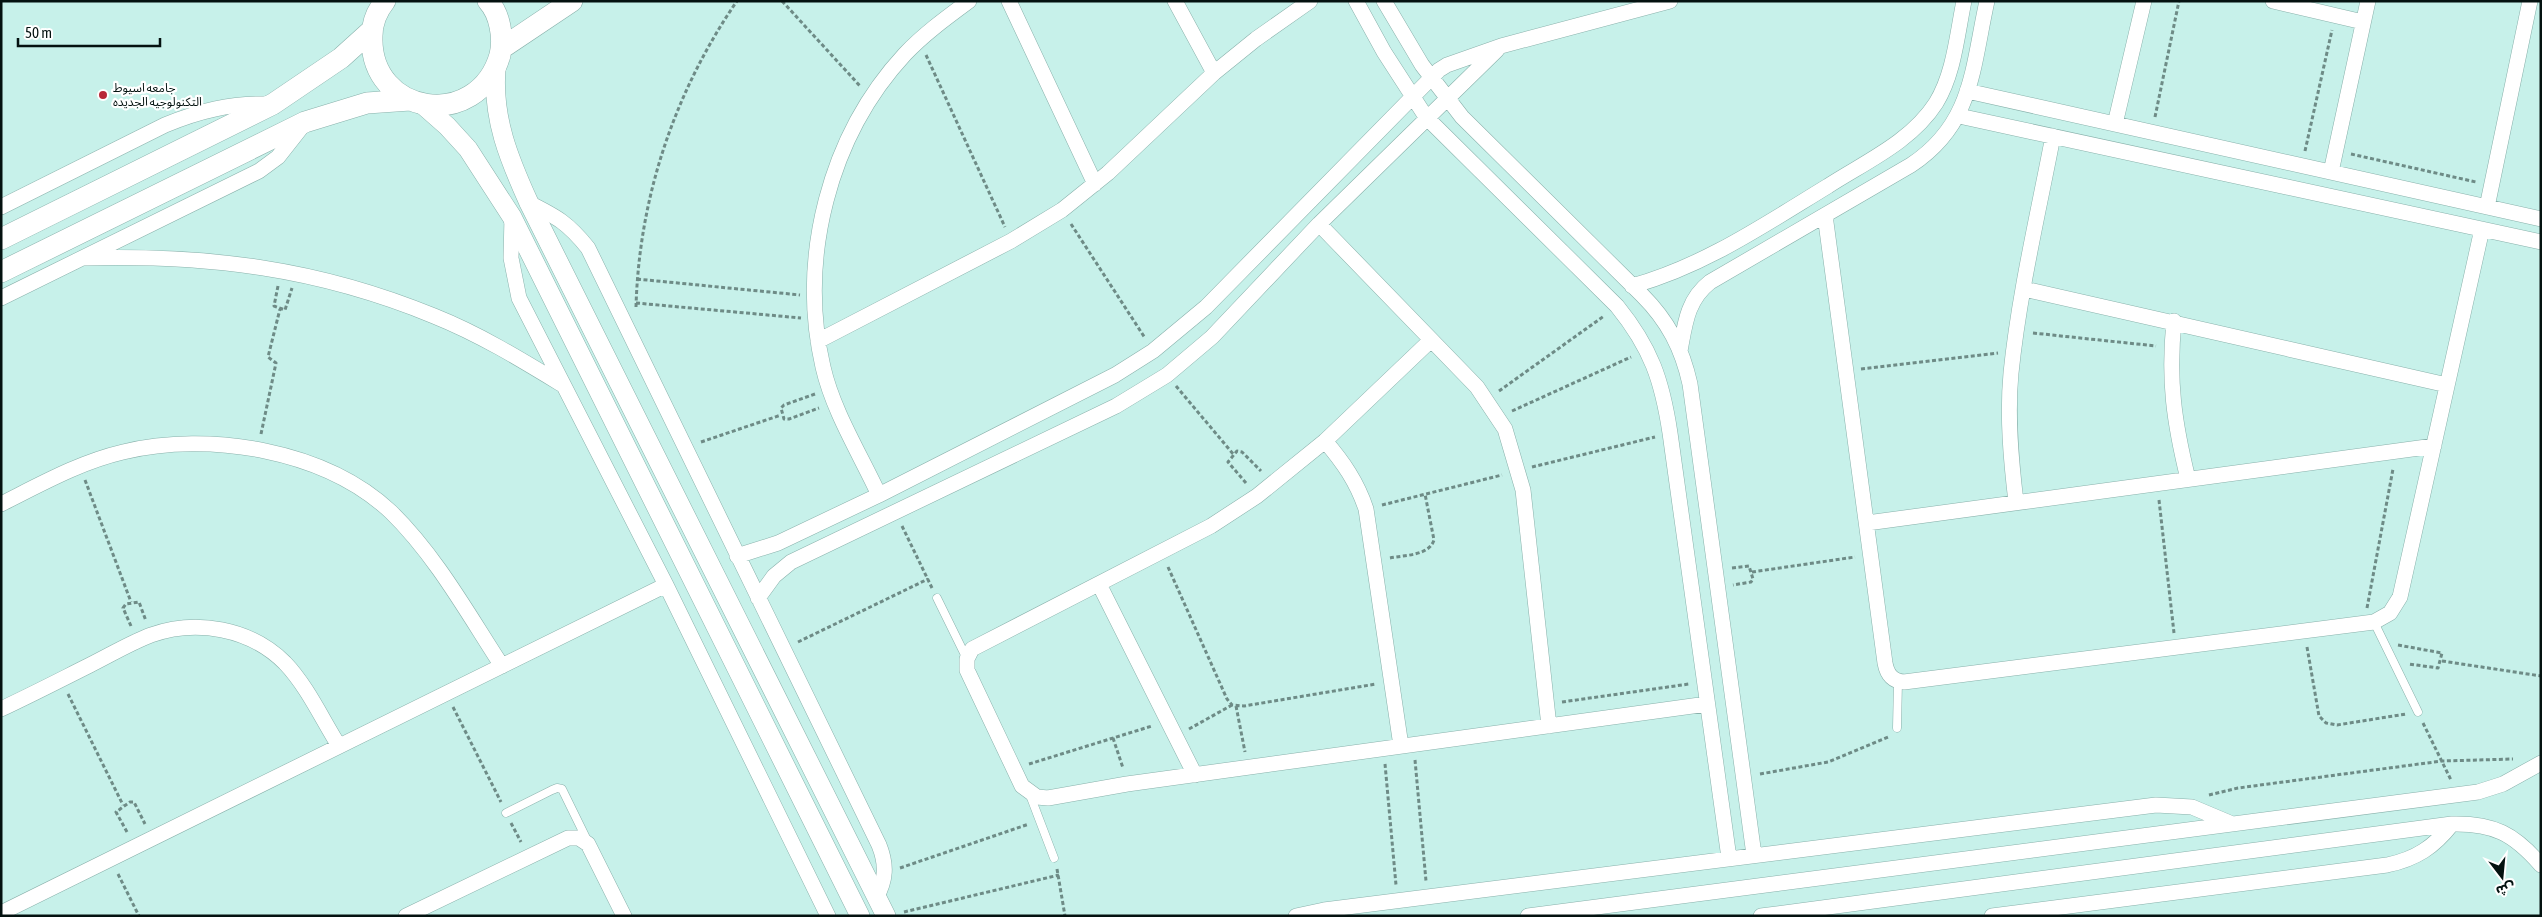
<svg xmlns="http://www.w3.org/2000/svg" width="2542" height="917" viewBox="0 0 2542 917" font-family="'Asap Condensed','Noto Sans Arabic',sans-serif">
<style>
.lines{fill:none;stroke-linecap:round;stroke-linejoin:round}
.service-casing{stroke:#89b1ab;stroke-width:9}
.minor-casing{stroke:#89b1ab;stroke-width:16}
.tertiary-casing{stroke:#89b1ab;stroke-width:20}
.secondary-casing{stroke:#89b1ab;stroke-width:22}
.path{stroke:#6e8b86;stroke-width:3;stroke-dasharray:4 2.5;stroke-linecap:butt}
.service{stroke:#fff;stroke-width:8}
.minor{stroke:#fff;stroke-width:15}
.tertiary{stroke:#fff;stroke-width:19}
.secondary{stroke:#fff;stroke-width:21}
.poi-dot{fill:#b82738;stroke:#fff;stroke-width:2}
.labels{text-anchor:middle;stroke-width:4.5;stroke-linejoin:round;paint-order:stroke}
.poi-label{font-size:12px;fill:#041210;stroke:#fff;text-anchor:start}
</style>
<rect width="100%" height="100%" fill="#c7f1ea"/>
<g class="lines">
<defs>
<path id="service" d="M937,598L967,659
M2374,622L2418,712
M1897,728L1898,681
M1030,795L1054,858
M506,813L552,790L557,788L562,789L587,840"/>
<path id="minor" d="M1009,1L1095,184
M1175,1L1214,73
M1356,1L1384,52L1426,117L1617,306C1651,348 1662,380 1670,433L1729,858
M1384,1L1422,65L1462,117L1642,295C1668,321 1682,348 1690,384L1754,855
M2273,1L2363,22
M1967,91L2541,219
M1959,116L2541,242
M2115,124L2144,1
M2331,172L2368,1
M529,203C557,217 568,223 588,248L879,845C887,865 886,880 876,898
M1,207L165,125C199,111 231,103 269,104
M2487,207L2530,1
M1825,215L1885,663C1887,674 1892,681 1904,682L2374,622L2390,613L2400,597L2482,229
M512,217L511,258L519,298L666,585L828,916
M1319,224L1477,387L1505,429L1523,490L1549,726
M84,258C210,255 317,268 434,316C479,334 520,359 561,384
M1632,286C1704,266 1764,225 1828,186C1865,162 1911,142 1936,103C1954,74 1957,35 1964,1
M2024,289L2447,385
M1,298L259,171L278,157L304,124
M2174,321C2168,380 2174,422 2188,479
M1431,340L1325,441L1257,496L1211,526L972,649L967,659V670L1022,786L1037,797L1048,798L1127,784L1707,704
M818,341L1011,241L1062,210L1108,173L1214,73L1256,39L1310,1
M1680,351C1685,324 1687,300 1710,282L1911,165C1973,124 1972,69 1987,1
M1325,441C1343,462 1357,482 1366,509L1401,746
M879,495C860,454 833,411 823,367C798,258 829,136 905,54C924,34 946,18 969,1
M2016,502C2011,460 2007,416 2011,373C2019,294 2038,214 2053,136
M1,504C41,484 80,462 123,452C209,431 325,450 391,512C436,556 468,614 502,666
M1867,523L2434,446
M737,556L778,543L879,495L1115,375L1153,351L1206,307L1439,70L1447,65L1501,46L1670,1
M1099,584L1195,775
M758,598L774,576L791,562L1116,406L1167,375L1212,337L1319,224L1497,50
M1,709C31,695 60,680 90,665C110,655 130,643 151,635C196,619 250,628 285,663C307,686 322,719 339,746
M1,913L666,585
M406,916L568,838H579L588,844L624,916
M1296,916L1324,910L2156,805L2192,807L2230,823
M1528,916L2478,792L2503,784L2541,763
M1761,916L2452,824C2494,823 2514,834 2541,865
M1992,916L2387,865C2416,859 2434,847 2452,824"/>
<path id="tertiary" d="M496,69C492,118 509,159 529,203L886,916
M422,104L447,126L468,149L512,217L860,916"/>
<path id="secondary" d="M385,1C377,11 372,24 372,36C369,116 478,132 500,55C504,38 500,14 488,1
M502,48L572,1
M1,239L273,104L341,58L372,30
M1,272L305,122L367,103L410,100"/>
</defs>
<use href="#service" class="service-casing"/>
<use href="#minor" class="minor-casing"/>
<use href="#tertiary" class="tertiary-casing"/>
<use href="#secondary" class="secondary-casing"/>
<path class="path" d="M782,1L860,86
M926,55L1005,227
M2155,117L2179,1
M2305,151L2332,30
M2351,154L2476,182
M1071,224L1145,338
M637,279L800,295
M278,286L274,306L285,310L292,288
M636,303L801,318
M636,307C639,197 675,91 737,1
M2033,333L2156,346
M1861,369L1998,353
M1176,386L1234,455
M1499,391L1604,316
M815,394L784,405L781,408L784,419H789L819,408
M1512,411L1631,357
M261,434L276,363L268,357L280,309
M701,442L781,415
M1532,467L1655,437
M85,480L131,602
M1246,483L1228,462L1237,451L1242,452L1261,471
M2159,500L2174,633
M1382,505L1502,475
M902,526L932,588
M1390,558C1404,555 1429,556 1434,540L1425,494
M1168,567L1227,699L1232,705L1244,706L1376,684
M1732,568L1749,566L1753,579L1751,582L1733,585
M1752,572L1855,557
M2367,608L2393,469
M131,626L123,608L126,604L139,602L146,621
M798,642L928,579
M2398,645L2442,653L2438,668L2409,664
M2307,647L2319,716L2326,723L2337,725L2406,714
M2442,661L2541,676
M68,694L123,805
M1562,702L1689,684
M1236,706L1245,752
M453,707L501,802
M2423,723L2451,780
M1189,729L1232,705
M1113,738L1123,768
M1415,760L1426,881
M1029,764L1152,726
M1385,764L1396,885
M1760,774L1828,762L1888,737
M2209,795L2238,788L2442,761L2513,759
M511,823L521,842
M127,832L116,812L130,802H134L145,824
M900,868L1029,824
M1057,869L1065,916
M118,874L139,916
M904,912L1059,875"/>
<use href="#service" class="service"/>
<use href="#minor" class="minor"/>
<use href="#tertiary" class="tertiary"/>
<use href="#secondary" class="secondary"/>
</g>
<circle class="poi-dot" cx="103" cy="95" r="5"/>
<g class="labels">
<g class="poi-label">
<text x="113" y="92">جامعه اسيوط<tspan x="113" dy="14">التكنولوجيه الجديده</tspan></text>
</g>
</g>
<rect width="2542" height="917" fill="none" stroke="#041210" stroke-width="5"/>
<g transform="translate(2502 877) rotate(164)" stroke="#ffffff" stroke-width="4" paint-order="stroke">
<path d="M0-4L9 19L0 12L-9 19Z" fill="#041210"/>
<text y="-8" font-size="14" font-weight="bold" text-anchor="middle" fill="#041210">ش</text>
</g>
<path d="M18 38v8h142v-8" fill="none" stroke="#041210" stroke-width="2.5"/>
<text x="25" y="38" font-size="15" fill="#041210" stroke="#ffffff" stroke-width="4" paint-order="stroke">50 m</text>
</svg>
